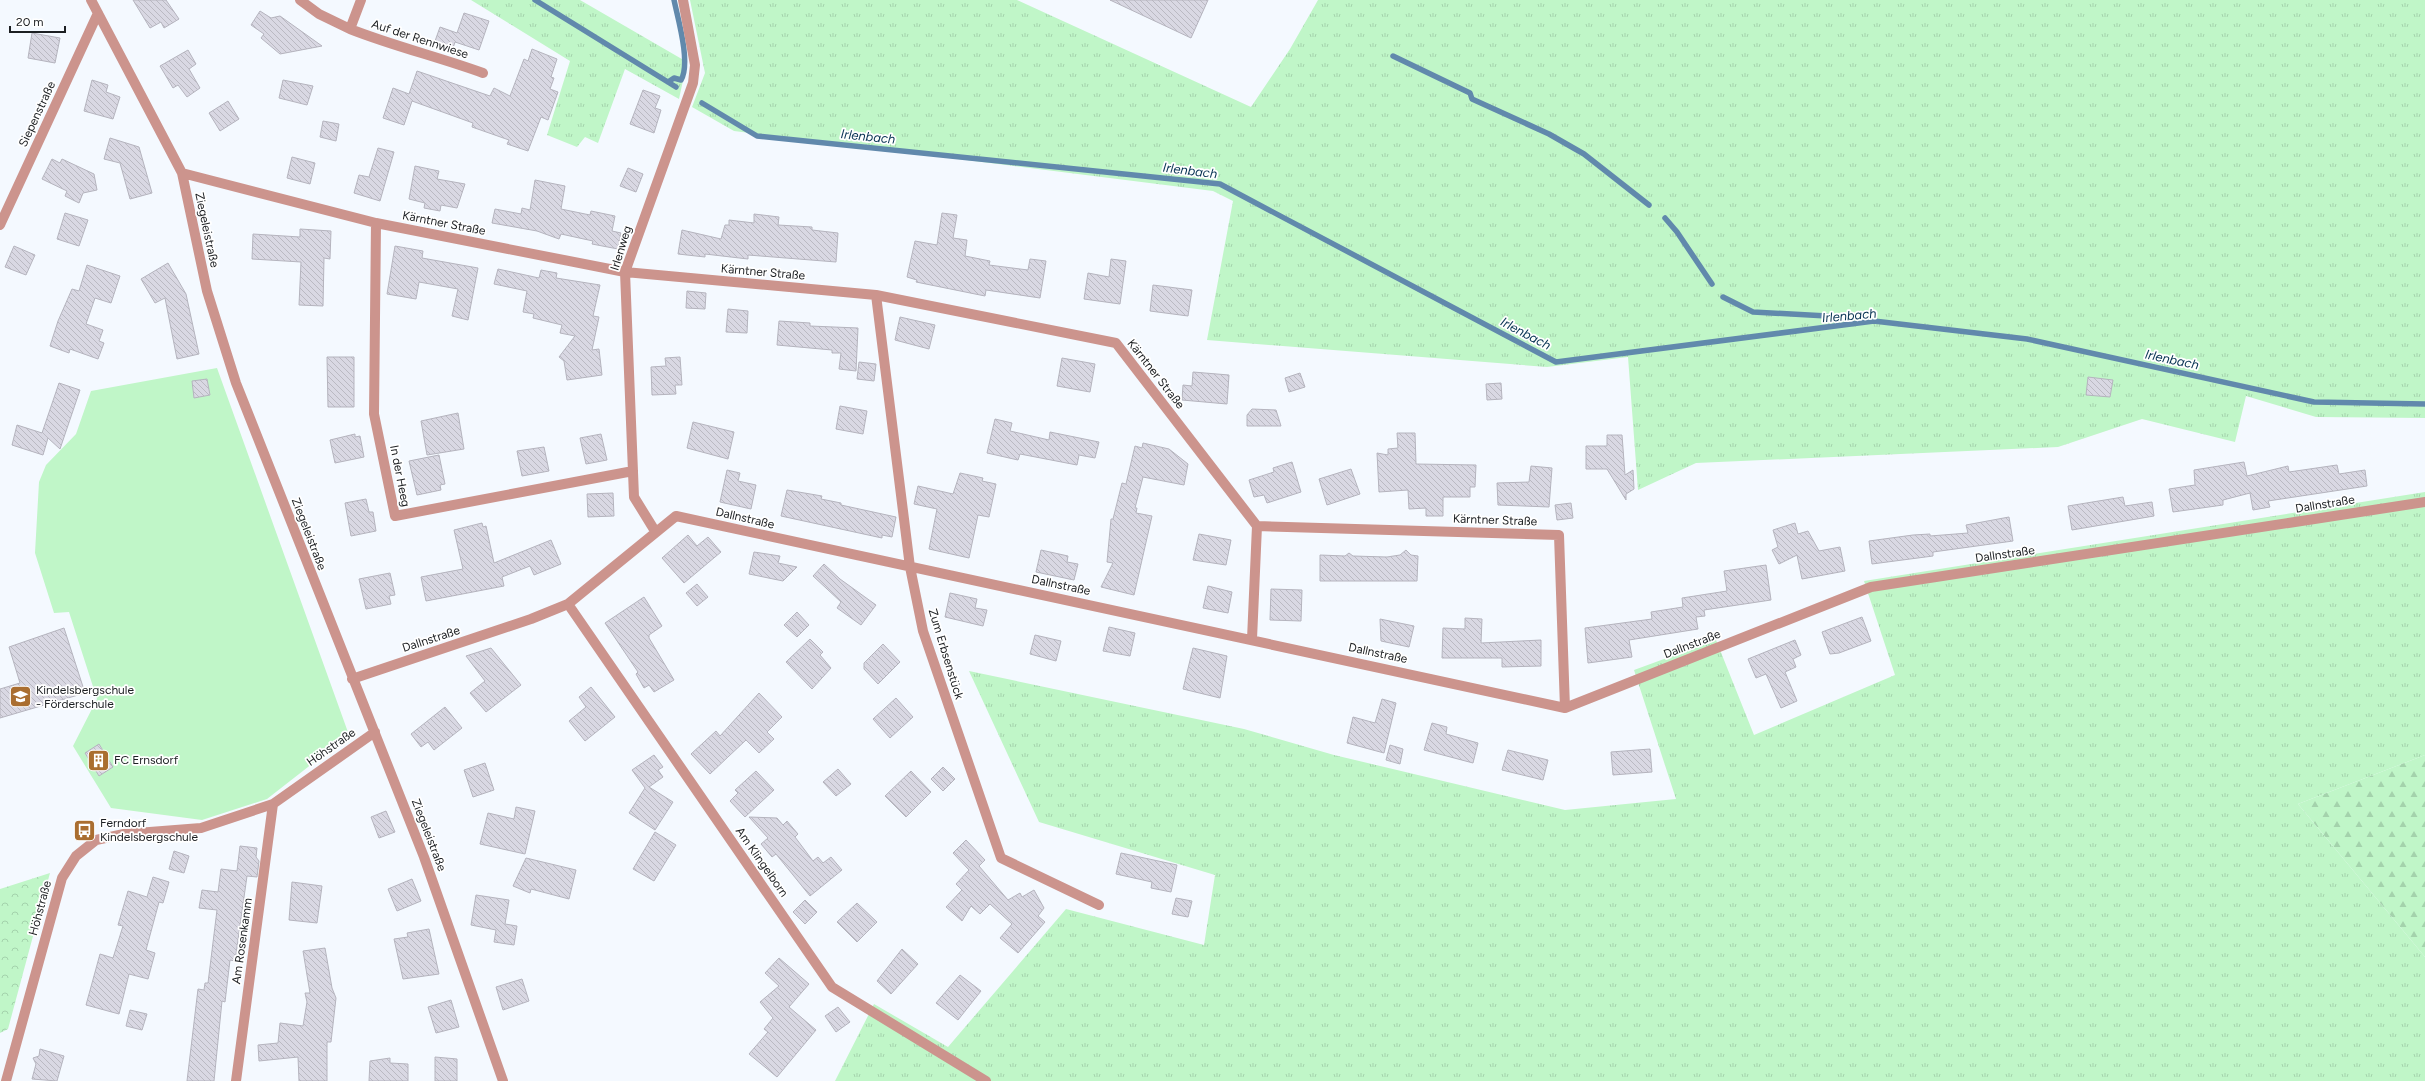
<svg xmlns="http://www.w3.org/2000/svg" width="2425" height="1081" viewBox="0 0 2425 1081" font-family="Figtree,sans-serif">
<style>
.grass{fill:url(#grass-tufts)}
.forest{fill:url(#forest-firs)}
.park{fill:url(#park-crowns)}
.garden{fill:#c0f6c8}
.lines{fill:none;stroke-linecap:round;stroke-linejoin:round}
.stream{stroke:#6189ac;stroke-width:5.5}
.building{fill:url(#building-back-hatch);stroke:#b5b4be}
.minor{stroke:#cc948d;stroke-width:10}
.labels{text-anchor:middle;stroke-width:3.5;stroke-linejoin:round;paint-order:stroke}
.street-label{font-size:12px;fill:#1c1f22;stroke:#fff}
.poi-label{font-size:12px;fill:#1c1f22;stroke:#fff;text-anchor:start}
.water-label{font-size:13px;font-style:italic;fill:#063252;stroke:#fff}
</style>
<defs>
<pattern id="grass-tufts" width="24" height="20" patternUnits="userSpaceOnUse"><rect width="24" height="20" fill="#c0f6c8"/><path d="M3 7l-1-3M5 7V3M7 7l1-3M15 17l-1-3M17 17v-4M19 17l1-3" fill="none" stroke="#a4d2ac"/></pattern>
<pattern id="forest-firs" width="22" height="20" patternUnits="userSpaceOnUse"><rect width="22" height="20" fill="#c0f6c8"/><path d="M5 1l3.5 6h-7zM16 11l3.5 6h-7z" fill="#a4d2ac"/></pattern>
<pattern id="park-crowns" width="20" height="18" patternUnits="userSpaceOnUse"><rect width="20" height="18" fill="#c0f6c8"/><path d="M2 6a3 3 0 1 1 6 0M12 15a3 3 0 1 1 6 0" fill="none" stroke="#a4d2ac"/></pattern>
<pattern id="building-back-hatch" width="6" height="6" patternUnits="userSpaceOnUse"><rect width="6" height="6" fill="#d9d8e3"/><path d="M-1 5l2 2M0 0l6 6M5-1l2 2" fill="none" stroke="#bab9c2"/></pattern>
</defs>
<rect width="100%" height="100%" fill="#f4f9ff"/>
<path class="grass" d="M471,0H580L687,62L679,99L625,69L598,143L585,137L577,147L547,135L570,61Z
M690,0H1017L1251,107L1290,49L1318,0H2425V418L2316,417L2246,396L2235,442L2142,419L2058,447L1696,463L1638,490L1628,357L1547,367L1207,340L1233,201L1213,191L734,131L692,107L705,73Z
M2425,492V755L2298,804L2425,957V1081H835L874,1004L948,1047L1066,909L1204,945L1215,875L1039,822L969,671L1244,729L1334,755L1565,810L1676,799L1634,670L1716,640L1754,735L1895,675L1864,581Z"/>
<path class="forest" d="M2425,755V957L2298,804Z"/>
<path class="park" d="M50,873L8,1029L0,1033V889Z"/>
<path class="garden" d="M217,368L349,735L267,799L202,820L111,808L73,746L97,699L69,612L54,613L35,553L39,482L46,465L76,434L91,391Z"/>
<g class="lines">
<path class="stream" d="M535,0L676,87
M1393,56L1470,93L1472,99L1549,134L1584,154L1649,205
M668,82L674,78L681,80C691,63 678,19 674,0
M702,103L757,136L1220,184L1556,362L1874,321L2027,339L2314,402L2425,404
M1665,218L1677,232L1712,284
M1723,297L1753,312L1827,316L1830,319"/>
</g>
<path class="building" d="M133,0H166L179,19L164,28L161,22L150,28Z
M1110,0H1208L1191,38Z
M260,11L271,18L280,16L322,46L280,54L261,38L264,34L251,25Z
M464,13L489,21L479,50L455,42L452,51L434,44L440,27L457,33Z
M32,33L60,38L55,63L28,58Z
M532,49L557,59L551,77L554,78L550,89L558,92L548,120L541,117L528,151L507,144L509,140L472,127L473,123L412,101L404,125L383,118L393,88L409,94L417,71L490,96L494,88L510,96L524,59L528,61Z
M188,50L196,64L189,69L200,88L187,97L178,85L173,88L160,66Z
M92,80L108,85L106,92L120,97L113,119L84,111Z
M283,80L313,86L307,105L279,98Z
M643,90L660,96L655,108L661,110L654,133L630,124Z
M228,101L239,119L220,131L209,113Z
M323,121L339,124L336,141L320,137Z
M110,138L139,147L152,193L130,199L120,163L104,159Z
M378,148L394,152L380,201L354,193L359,175L369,177Z
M292,157L315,163L310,184L287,178Z
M52,159L60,163L62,159L94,174L97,190L83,193L79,203L65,196L67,191L42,179Z
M415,166L439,171L437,179L465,184L457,208L441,205L440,211L424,208L425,203L409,199Z
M628,168L643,174L636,192L620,186Z
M535,180L565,186L561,209L590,215L591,211L615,216L612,231L621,233L618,249L592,244L593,241L561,234L559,239L537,231L492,223L495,209L521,214L522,208L530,210Z
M65,213L88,220L79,246L57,239Z
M942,213L957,215L953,238L967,240L965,256L990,261L989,265L1028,270L1030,259L1046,261L1040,298L986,290L985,296L916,282L917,280L907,277L915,241L937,245Z
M754,214L779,217L778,225L812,227V230L838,233L836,262L748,255V259L705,254V257L678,254L682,230L721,239L725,225H729V220L754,223Z
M300,229L331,231L330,259L324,258L323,306L299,305L301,262L252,259L253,234L300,237Z
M14,246L35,255L26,275L5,267Z
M395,246L423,251L422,258L478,268L468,320L452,316L458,289L419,282L416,299L387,294Z
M1111,259L1126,261L1120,304L1084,299L1088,273L1109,277Z
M168,263L186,294L199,354L177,359L165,298L155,303L141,279Z
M87,265L120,276L111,303L95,298L86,324L103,330L99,341L104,343L98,359L70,349L69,353L50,346L58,321L72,289L79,291Z
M498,269L539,278L541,270L557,273L556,278L600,285L593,316L599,317L592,350L599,349L602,375L567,380L564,361L559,357L575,336L560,333L562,325L533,318L534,314L523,312L527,291L494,284Z
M1153,285L1192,290L1188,316L1150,311Z
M687,291L706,293L705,309L686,308Z
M728,309L748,311L747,333L726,332Z
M900,317L935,325L929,349L895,340Z
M779,321L810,323V326L858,328L856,371L839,369L841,353H832V350L777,345Z
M327,357H354V407H328Z
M680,357L682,385H675L676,394L652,395L651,367L666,366L665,358Z
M1062,358L1095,364L1090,392L1057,386Z
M859,362L876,364L874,381L857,379Z
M1193,372L1229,375L1227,404L1182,400L1183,385L1192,386Z
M1300,373L1305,387L1289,392L1285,378Z
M2088,377L2113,380L2110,397L2086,395Z
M207,379L210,395L194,398L192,381Z
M59,383L80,390L60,449L48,438L43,455L12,445L17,425L42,433Z
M1501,383L1502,399L1487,400L1486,384Z
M840,406L867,411L863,434L836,429Z
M1252,409L1276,410L1281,426H1247V415Z
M458,413L464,449L427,455L421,421Z
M995,419L1012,423L1010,431L1049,440L1050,432L1099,442L1095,458L1079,455L1077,465L1020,454L1018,460L987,453Z
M693,422L734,432L728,459L687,448Z
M1397,433H1415L1416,464L1476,465L1475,487H1470V497H1443V516H1426V508L1409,509L1408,490L1379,492L1377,453L1388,455V449L1398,448Z
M355,434V437L360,436L364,457L335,463L330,440Z
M601,434L607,460L586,464L580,438Z
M1607,435H1622L1625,475L1633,470L1634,489L1626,494V500L1607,469H1586V446H1607Z
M1143,443L1169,449L1188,464L1184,485L1143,477L1135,508H1137L1136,513L1152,516L1134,595L1101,587L1113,563L1107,562L1111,519H1113L1122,483L1126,484L1135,446L1142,448Z
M544,447L549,471L522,476L517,451Z
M439,455L445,484L440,485L441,490L417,495L409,461Z
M1292,462L1301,492L1267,503L1264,495L1254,497L1249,480L1274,472L1273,468Z
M2244,462L2247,476L2288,466L2289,472L2337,465L2339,474L2365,470L2367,486L2268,501L2270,507L2253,510L2250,493L2223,500V505L2173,512L2169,489L2195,485L2194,470Z
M1531,466L1552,468L1549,507L1498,505L1497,483L1529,482Z
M1351,469L1360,494L1327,505L1319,479Z
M727,470L740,473L738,481L756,485L751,509L720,502Z
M960,473L983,478L982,481L996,484L989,517L978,515L969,558L929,549L937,509L914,504L918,486L953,494Z
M787,490L822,496L821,499L841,503V505L896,517L892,537L882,535V538L781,516Z
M613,493L614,516L588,517L587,494Z
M2123,497L2125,506L2152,502L2154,516L2072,530L2068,506Z
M366,499L369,512H373L376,531L351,536L345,503Z
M1571,503L1573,518L1557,520L1555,505Z
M2009,517L2013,541L1933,552V556L1872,564L1869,541L1913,535L1930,534V536L1968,533L1966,525Z
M482,523L483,527L486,526L494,563L551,540L561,564L534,575L530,566L502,577L504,586L426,601L421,577L463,569L454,530Z
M1795,523L1798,534L1808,531L1819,551L1840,547L1845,571L1802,579L1797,555L1779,564L1772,550L1778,547L1773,530Z
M1199,534L1231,540L1226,565L1193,560Z
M688,535L697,546L708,537L721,552L684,583L662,558Z
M1041,550L1068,556L1067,562L1078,564L1074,580L1036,572Z
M1406,550L1411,555L1418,556L1417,581H1320V555L1345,556L1349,553L1353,556L1387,557L1400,555Z
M754,552L780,556L778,563L797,567L783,581L749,574Z
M824,564L840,579L876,605L861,625L837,608L841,602L813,576Z
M1766,565L1771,600L1704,610L1705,616L1696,617L1698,629L1629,640L1632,657L1588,663L1585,628L1652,619L1651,612L1683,607L1682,598L1727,591L1724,571Z
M390,573L395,595L389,596L391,604L366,609L359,579Z
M697,584L708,597L697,606L686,593Z
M1208,586L1232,592L1228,613L1203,608Z
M1271,589L1302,590L1301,621L1270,620Z
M950,593L977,599L975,608L987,610L983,626L945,617Z
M644,597L662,626L649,635V638L674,680L654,692L649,685L644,688L636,674L638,672L605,623Z
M797,612L809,625L797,637L784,625Z
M1862,617L1871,641L1839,653L1830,654L1822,632Z
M1465,618L1482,619L1481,643L1541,640V666L1502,667V658H1442L1443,628L1465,629Z
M1380,619L1414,626L1409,647L1381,641Z
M1109,627L1135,633L1130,656L1103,651Z
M64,628L85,693L0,718V689L20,683L9,647Z
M1035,635L1061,641L1056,661L1030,654Z
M810,639L823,652L820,655L831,668L812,689L786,662Z
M1795,640L1801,655L1793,659L1796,667L1785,672L1797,701L1781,708L1766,674L1756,678L1748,659Z
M883,644L900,662L878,684L864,669V663Z
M491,648L521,685L486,712L470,693L485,681L466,656Z
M1193,648L1227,656L1220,698L1183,689Z
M591,687L615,717L585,741L569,721L586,707L579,697Z
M759,693L782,717L767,732L774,739L759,753L746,740L710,774L691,754L716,731L720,736Z
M896,698L913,717L890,738L873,719Z
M1382,699L1396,703L1384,753L1347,743L1353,717L1375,723Z
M445,707L462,728L434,750L428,742L421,747L411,734Z
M1432,723L1447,727L1446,734L1478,743L1473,763L1424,750Z
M99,744L113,767L99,776L85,753Z
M1390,745L1403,749L1400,764L1386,760Z
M1650,749L1652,772L1613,775L1611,752Z
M1508,750L1548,760L1543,780L1502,770Z
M654,755L663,767L658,770L663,777L649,787L673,802L655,830L629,813L645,788L632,770Z
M485,763L494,790L473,797L464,770Z
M943,767L955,779L943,791L931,779Z
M838,769L851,784L836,796L823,782Z
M756,771L774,790L745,817L730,801L738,793L735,790Z
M911,771L931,792L906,817L885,796Z
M516,807L535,811L525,854L480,844L488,813L514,819Z
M386,811L395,832L379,838L371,817Z
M749,817L777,818L783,825L787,821L798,834L795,837L813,861L818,857L823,863L831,857L842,870L810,896L776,854L772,857L761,844L768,838Z
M655,832L676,845L654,881L633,869Z
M966,840L985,860L979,866L1008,900L1020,893L1022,897L1034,890L1044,908L1038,916L1045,922L1018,953L1000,938L1012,924L990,904L980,914L971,906L962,921L946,907L962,890L956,884L969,870L953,853Z
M240,846L257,848L256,857L259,861L257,877L247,876L235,961L230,960L225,1002L222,1001L214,1081H187L198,989L204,990L205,983H208L217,910L199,908L202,890L218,892L221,869L237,871Z
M174,851L189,856L184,873L169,869Z
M1121,853L1177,865L1171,892L1151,888L1152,882L1116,874Z
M526,858L576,870L569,899L531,889L530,893L513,886Z
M153,877L169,882L163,903L159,902L146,950L155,953L148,979L129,974L119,1014L86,1005L100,954L113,958L123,926L118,925L128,891L147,897Z
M412,879L421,901L397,911L388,889Z
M292,882L322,886L317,923L289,920Z
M476,895L509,900L505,924L517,926L514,945L494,942L496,930L471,925Z
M1176,898L1192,901L1188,917L1172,914Z
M805,900L817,912L805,924L793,912Z
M857,903L877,922L857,942L837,922Z
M429,929L439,974L403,979L394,939L408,937L407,933Z
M325,948L332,988L336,998L331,1042H327V1081H299L298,1057L259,1061L258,1045L278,1043L280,1023L303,1026L307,1002L305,993H310L303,951Z
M902,949L918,964L891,994L877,981Z
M779,958L809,984L789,1007L816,1030L777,1077L749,1054L768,1032L764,1029L773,1018L760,1002L779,986L765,973Z
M960,975L981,991L958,1020L936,1003Z
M522,979L529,1001L503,1010L496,987Z
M451,1000L459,1027L436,1033L428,1007Z
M838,1007L850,1022L836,1032L825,1016Z
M130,1010L147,1014L142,1030L126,1026Z
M40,1049L64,1056L57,1081L32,1079L36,1064L33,1058L39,1056Z
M435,1057L457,1059V1081H435Z
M390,1058V1063L408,1064V1081H369L370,1061Z"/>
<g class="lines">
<path class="minor" d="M91,0L182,173L207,291L236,383L424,857L503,1081
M300,0L319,14L350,29
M361,0L350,29C393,46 439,57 483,73
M182,173L376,223L625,272L876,295L1116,343L1257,526L1252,639
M376,223L374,414L395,516L633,471
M0,225L98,13
M876,295L910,567L923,631L1001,858L1099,905
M1257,526L1559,535L1565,708
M655,531L634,497L625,272L693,83L695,65L683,0
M568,604L832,987L986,1081
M352,679L531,619L568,604L676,516L1565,708L1871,587L2425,502
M6,1081L62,878L76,856L96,840L124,834L201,828L273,804L375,732
M236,1081L273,804"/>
</g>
<defs>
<symbol id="school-square" viewBox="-11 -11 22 22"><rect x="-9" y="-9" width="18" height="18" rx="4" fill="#aa6e30" stroke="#fff"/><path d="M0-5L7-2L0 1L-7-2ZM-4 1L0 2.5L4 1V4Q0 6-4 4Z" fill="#fff"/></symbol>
<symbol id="building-square" viewBox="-11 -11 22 22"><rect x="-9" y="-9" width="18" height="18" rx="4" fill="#aa6e30" stroke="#fff"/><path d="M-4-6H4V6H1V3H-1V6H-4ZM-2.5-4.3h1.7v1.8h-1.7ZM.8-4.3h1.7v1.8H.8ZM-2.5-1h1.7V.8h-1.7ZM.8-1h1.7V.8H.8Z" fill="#fff"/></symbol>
<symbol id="bus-square" viewBox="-11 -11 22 22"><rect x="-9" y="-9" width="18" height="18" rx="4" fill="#aa6e30" stroke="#fff"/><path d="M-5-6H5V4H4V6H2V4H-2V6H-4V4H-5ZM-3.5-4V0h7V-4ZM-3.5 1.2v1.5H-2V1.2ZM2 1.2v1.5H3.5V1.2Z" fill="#fff"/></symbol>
</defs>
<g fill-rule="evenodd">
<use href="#school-square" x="8" y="684" width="25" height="25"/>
<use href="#building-square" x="86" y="748" width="25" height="25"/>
<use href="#bus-square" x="72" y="818" width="25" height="25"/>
</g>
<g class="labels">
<g class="street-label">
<text transform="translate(420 39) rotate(18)" y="4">Auf der Rennwiese</text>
<text transform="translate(37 114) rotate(-65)" y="4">Siepenstraße</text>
<text transform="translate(444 223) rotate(11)" y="4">Kärntner Straße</text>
<text transform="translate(207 230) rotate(78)" y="4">Ziegeleistraße</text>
<text transform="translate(621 248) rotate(-73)" y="4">Irlenweg</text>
<text transform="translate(763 272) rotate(5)" y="4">Kärntner Straße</text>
<text transform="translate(1156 374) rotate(52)" y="4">Kärntner Straße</text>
<text transform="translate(400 476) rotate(79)" y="4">In der Heeg</text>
<text transform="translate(2325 504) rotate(-9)" y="4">Dallnstraße</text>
<text transform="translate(745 518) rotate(13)" y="4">Dallnstraße</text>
<text transform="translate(1495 520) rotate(2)" y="4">Kärntner Straße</text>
<text transform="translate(309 534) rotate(69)" y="4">Ziegeleistraße</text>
<text transform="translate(2005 554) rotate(-8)" y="4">Dallnstraße</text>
<text transform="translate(1061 585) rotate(12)" y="4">Dallnstraße</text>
<text transform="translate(431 639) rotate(-18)" y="4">Dallnstraße</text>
<text transform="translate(1692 644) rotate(-21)" y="4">Dallnstraße</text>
<text transform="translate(1378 653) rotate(12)" y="4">Dallnstraße</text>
<text transform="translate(946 654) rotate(73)" y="4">Zum Erbsenstück</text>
<text transform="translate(331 747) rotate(-35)" y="4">Höhstraße</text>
<text transform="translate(429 835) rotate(69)" y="4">Ziegeleistraße</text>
<text transform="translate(762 862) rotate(55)" y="4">Am Klingelborn</text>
<text transform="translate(40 908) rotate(-75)" y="4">Höhstraße</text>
<text transform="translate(242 941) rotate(-82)" y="4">Am Rosenkamm</text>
</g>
<g class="poi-label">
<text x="36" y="694">Kindelsbergschule<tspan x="36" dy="14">- Förderschule</tspan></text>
<text x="114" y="764">FC Ernsdorf</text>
<text x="100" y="827">Ferndorf<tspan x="100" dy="14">Kindelsbergschule</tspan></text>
</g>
<g class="water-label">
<text transform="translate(868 136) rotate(6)" y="5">Irlenbach</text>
<text transform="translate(1190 170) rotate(7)" y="5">Irlenbach</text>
<text transform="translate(1849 315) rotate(-5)" y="5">Irlenbach</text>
<text transform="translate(1526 333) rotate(28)" y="5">Irlenbach</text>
<text transform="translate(2172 359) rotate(12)" y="5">Irlenbach</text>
</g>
</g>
<path d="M10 26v6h55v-6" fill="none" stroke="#1c1f22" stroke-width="2"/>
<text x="16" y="26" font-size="12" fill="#1c1f22" stroke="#ffffff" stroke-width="3" paint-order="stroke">20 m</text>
</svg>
